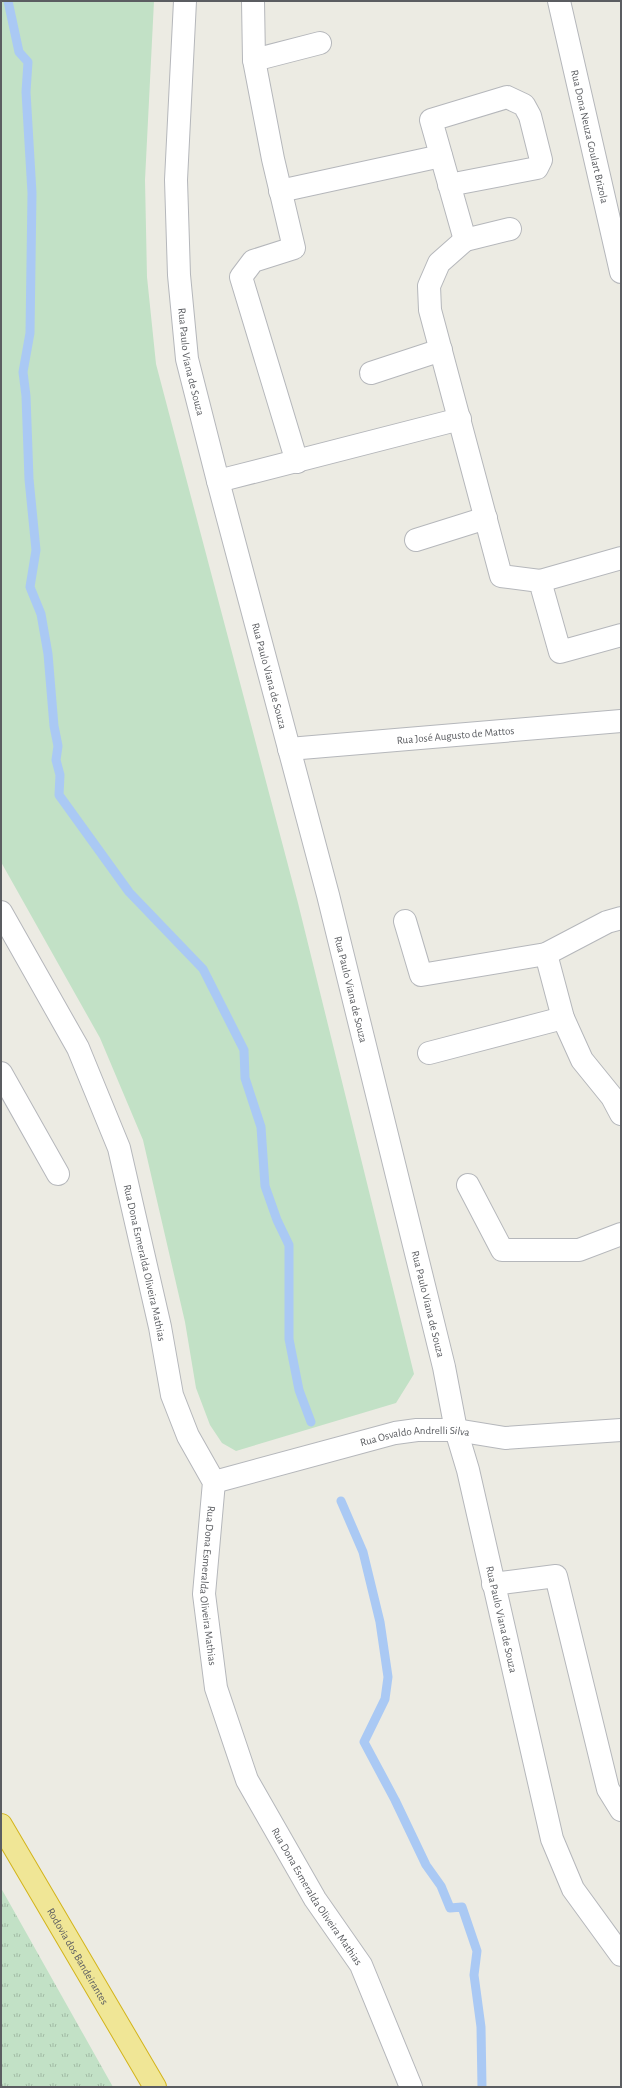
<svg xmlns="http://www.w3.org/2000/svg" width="622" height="2088" viewBox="0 0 622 2088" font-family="'Alegreya Sans',sans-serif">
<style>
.grass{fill:url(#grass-tufts)}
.green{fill:#c2e1c6}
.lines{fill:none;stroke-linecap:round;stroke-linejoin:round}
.stream{stroke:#aac9f4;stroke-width:9}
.minor-casing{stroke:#b5b7bb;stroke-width:24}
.highway-casing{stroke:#d3b41b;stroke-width:24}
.minor{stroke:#fff;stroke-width:22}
.highway{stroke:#f0e696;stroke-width:22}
.labels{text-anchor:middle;stroke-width:3;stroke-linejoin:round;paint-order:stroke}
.street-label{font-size:11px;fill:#5b5d61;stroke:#fff}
</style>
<defs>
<pattern id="grass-tufts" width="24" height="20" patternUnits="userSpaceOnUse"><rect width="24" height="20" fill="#c2e1c6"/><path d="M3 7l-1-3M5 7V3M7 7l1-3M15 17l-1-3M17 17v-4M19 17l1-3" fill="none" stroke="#a1baa4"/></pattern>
</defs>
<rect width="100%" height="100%" fill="#ecebe3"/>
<path class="grass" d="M1,1888L113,2087H1Z"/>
<path class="green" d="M1,1H154L145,180L147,277L156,364L298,903L414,1374L396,1403L236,1451L222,1443L210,1425L196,1388L185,1322L143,1140L100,1038L1,862Z"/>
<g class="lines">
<path class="stream" d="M8,1L19,52L28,62L26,92L32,193L30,333L23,372L26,396L29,479L36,550L30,587L41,614L48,654L54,726L58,746L56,760L60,775L59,795L129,892L203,969L244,1050L245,1078L261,1127L265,1186L277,1220L289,1245V1339L299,1390L311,1422
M341,1501L363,1552L380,1622L388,1677L385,1699L364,1742L395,1800L426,1865L441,1886L450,1908L462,1907L477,1951L474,1975L481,2027L482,2087"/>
<defs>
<g id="minor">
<path id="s1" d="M185,1L176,180L179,275L187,359L218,481L328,895L444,1367L456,1430L468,1470L552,1839L573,1889L621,1955"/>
<path d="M253,1L254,60L273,159L294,248L253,261L241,277L297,462"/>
<path id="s2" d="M559,1L621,272"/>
<path d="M254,60L320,43"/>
<path d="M449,185L537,168L541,160L530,116L524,105L507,97L431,120L465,240L510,229"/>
<path d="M280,191L441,156"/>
<path d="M465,240L439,263L429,286L430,310L501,576L540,581L560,652L621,635"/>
<path d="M371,373L441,350"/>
<path d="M218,481L460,419"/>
<path d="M416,540L486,518"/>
<path d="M540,581L621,558"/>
<path id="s3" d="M289,749L621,721"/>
<path id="s4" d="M1,912L78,1048L119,1148L160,1327L172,1395L188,1436L214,1482L204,1594L216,1688L247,1780L315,1899L361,1965L411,2087"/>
<path d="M405,921L421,975L546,954L607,922L621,918"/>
<path d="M546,954L563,1018L582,1060L612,1097L621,1114"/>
<path d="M429,1053L563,1018"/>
<path d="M1,1073L58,1174"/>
<path d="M468,1185L502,1250H579L621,1234"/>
<path id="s5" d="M214,1482L395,1433L417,1430H456L505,1438L621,1430"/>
<path d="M493,1584L556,1576L608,1789L621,1810"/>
</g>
<g id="highway">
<path id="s6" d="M1,1825L155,2087"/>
</g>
</defs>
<use href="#minor" class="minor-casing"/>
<use href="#highway" class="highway-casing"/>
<use href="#minor" class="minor"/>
<use href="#highway" class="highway"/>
</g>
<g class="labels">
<g class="street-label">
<text dy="4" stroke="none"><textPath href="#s2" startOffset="139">Rua Dona Neuza Goulart Brizola</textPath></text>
<text dy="4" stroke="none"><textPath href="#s1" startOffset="362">Rua Paulo Viana de Souza</textPath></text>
<text dy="4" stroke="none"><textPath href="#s1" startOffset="686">Rua Paulo Viana de Souza</textPath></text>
<text dy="4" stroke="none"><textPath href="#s3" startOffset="167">Rua José Augusto de Mattos</textPath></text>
<text dy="4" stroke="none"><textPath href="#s1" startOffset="1010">Rua Paulo Viana de Souza</textPath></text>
<text dy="4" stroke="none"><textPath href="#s4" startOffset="382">Rua Dona Esmeralda Oliveira Mathias</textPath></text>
<text dy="4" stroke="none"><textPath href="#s1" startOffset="1334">Rua Paulo Viana de Souza</textPath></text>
<text dy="4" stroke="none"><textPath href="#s5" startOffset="207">Rua Osvaldo Andrelli Silva</textPath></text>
<text dy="4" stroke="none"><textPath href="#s4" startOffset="718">Rua Dona Esmeralda Oliveira Mathias</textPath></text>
<text dy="4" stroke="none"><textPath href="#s1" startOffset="1658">Rua Paulo Viana de Souza</textPath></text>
<text dy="4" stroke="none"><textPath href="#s4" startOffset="1054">Rua Dona Esmeralda Oliveira Mathias</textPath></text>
<text dy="4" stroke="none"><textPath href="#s6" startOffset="152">Rodovia dos Bandeirantes</textPath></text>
</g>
</g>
<rect width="622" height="2088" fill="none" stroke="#5b5d61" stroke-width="4"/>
</svg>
